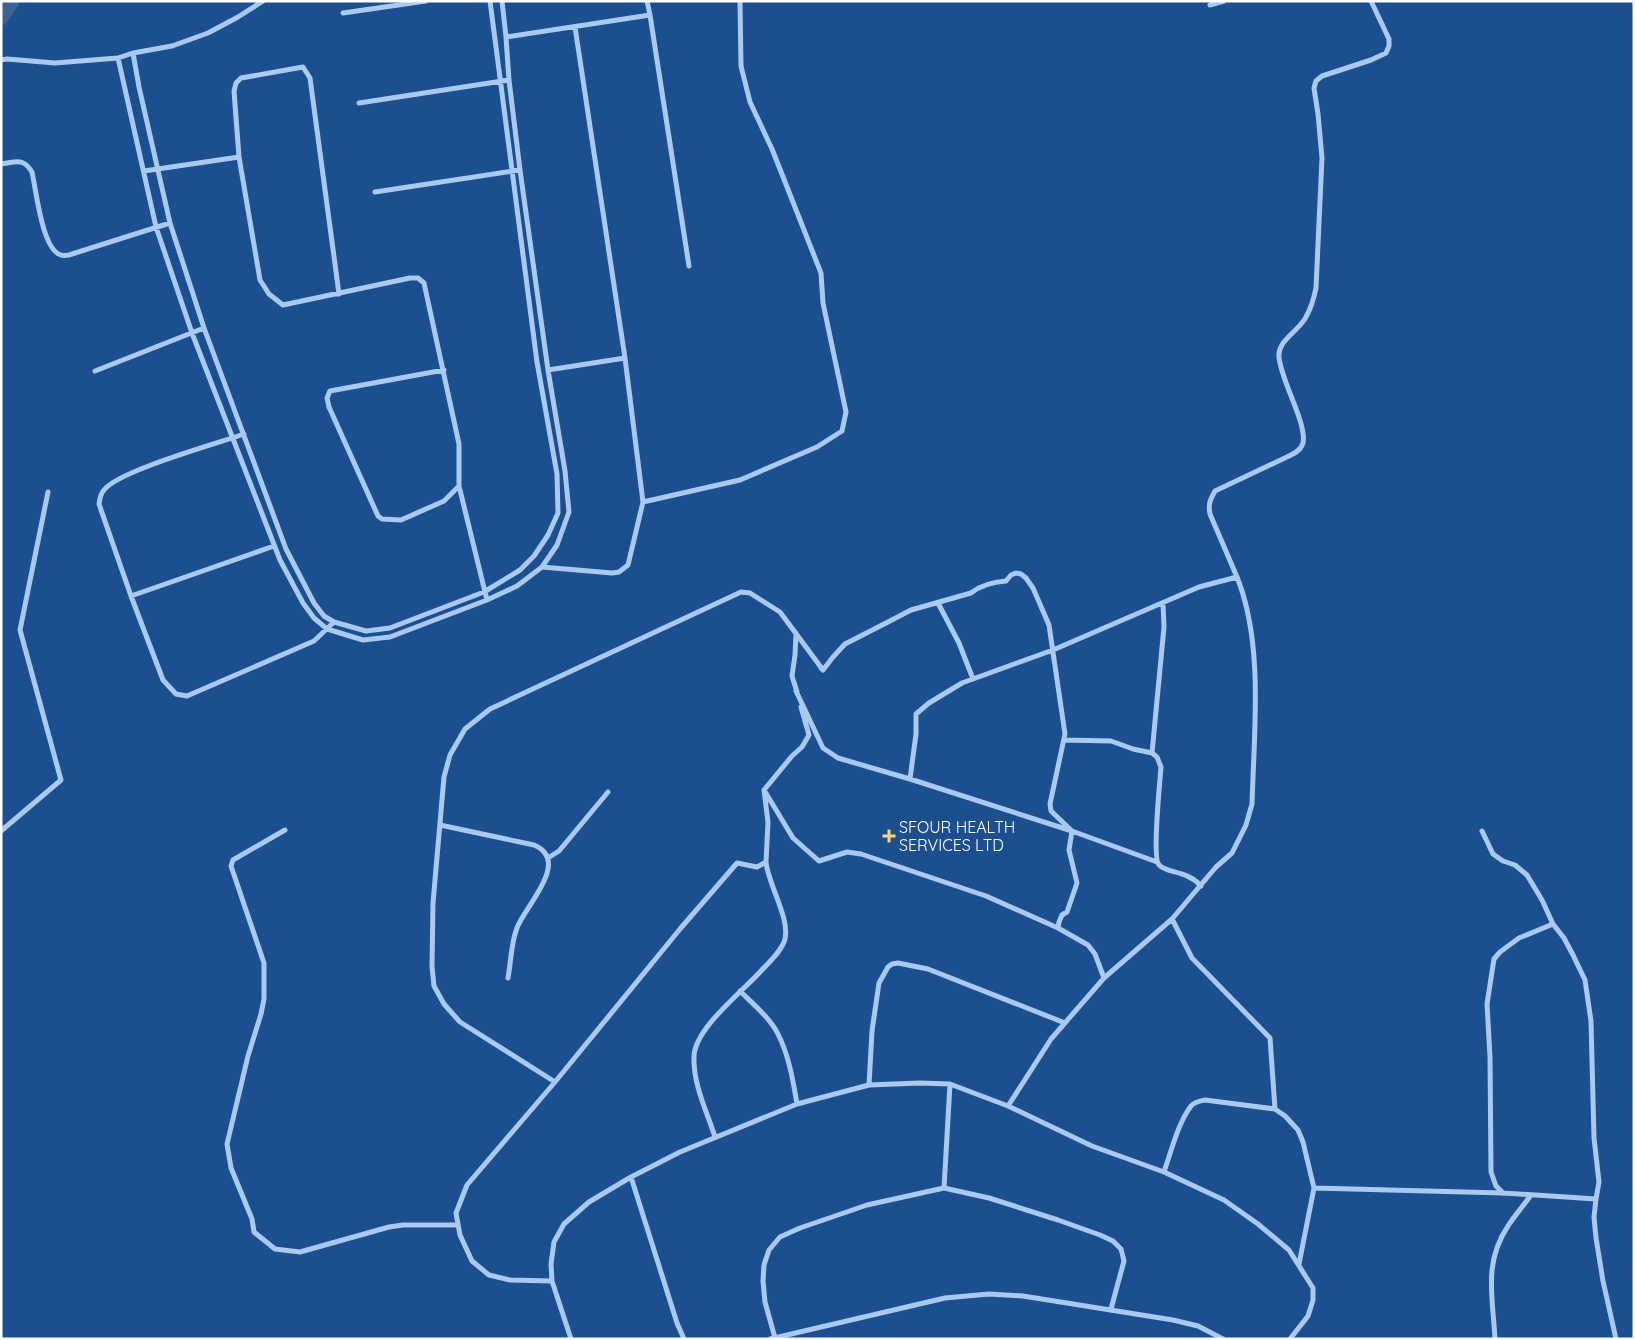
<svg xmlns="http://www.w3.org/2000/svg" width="1635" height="1340" viewBox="0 0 1635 1340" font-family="Quicksand,sans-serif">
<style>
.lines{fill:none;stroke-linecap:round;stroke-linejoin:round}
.river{stroke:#3c6290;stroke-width:15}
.street{stroke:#a9c9ee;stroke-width:5}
.poi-dot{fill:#ffd166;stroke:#1b4f8f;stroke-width:2}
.labels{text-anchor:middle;stroke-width:4;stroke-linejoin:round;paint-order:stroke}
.poi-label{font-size:16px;fill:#fff;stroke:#1b4f8f;text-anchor:start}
</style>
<rect width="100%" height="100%" fill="#1b4f8f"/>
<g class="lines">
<path class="river" d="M1,18L12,1"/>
<path class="street" d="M647,1L650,15
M1210,5L1224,1
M343,13L426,1
M575,27L625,358
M506,37L650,15L689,266
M133,53L139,87L170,223L204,328L286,549L314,603L324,616L334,622L366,631L390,628L484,592L520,570L534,556L548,535L558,513L557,474L537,362L490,1
M118,58L156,227L192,333L280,560L303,603L314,618L327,629L363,640L390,637L487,600L517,586L542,567L557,545L569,512L565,471L548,370L520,170L509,80L506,37L502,1
M1,60L7,59L55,63L118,58L133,53L172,46L208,33L238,17L263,1
M359,103L509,80
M239,157L234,91L236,83L241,78L303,67L310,78L339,294
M1,164C16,162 23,157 32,172C36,189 42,250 61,255C63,256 66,255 69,255L170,223
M144,171L239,157L260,280L269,294L283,305L410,278H418L424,283L459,444V486L444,501L401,520L382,519L378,516L329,407L327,398L330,391L444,370
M375,192L520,170
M95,371L204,328
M244,434C216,444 118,471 104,490C100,494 100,499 99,504L131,596L163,680L176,694L187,696L314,641L334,622
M459,486L487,600
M643,502L740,480L817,447L842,431L846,412L823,303L821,273L772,149L750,102L741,66L740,1
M542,567L612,573L619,572L628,565L643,502L625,358L548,370
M1237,577L1210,514C1208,504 1210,500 1215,491L1289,456C1295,453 1301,450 1303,443C1307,423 1281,381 1279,357C1277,341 1299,331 1306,317C1311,308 1314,298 1316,288L1322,158L1318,114L1314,88L1316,81L1322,76L1371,60L1386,53L1389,46V39L1371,1
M131,596L274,546
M938,603L959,643L973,679
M796,633L795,655L792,676L797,692
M821,668L823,670L833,657L845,644L888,622L911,610L971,593C981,585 992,582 1006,581L1011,575L1016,573L1021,574L1026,578L1033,588L1049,625L1065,734L1050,804L1051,811L1072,831L1069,850L1077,883L1067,912L1062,915L1059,922L1058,928
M796,691L823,748L838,758L910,779L1072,831L1157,862
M1064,740L1111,741L1133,749L1152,753L1157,757L1161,767C1160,781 1152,858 1159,865C1168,874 1187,870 1201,886
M1152,753L1164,627L1163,603
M910,779L916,734V714L929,703L962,683L1053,650L1199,587L1237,577C1264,644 1254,732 1252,804L1246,825L1232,853L1216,867L1172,919L1104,978L1051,1039L1008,1106
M764,790L793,838L819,861L847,852L861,854L986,896L1058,928L1088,945L1095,954L1104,978
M440,825L534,845C572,861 524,907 517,928C511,943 511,962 508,978
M285,830L233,860L231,866L264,963V999L261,1014L248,1056L227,1144L231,1168L252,1219L254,1232L275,1249L300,1252L389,1227L403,1225H458
M1,831L61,780L20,630L48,492
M1482,831L1493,854L1503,861L1515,865L1527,875L1542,900L1553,924L1564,938L1573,955L1585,980L1591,1021L1594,1138L1599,1182L1596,1199L1594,1217L1596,1238L1603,1281L1616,1339
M548,858L559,851L608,792
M766,862L768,822L764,790L792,756L802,747L809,735L801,707
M1172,919L1192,958L1270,1038L1275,1109
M740,991C753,1004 770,1018 778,1034C789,1056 793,1080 797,1104
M555,1082L460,1022L444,1004L434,986L432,967L433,903L444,777L450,755L465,729L490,709L741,592L750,593L780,612L823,670
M869,1085L872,1031L879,983L888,967L892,964L898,963L928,969L1065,1023
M1164,1172C1171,1152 1178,1123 1191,1106C1194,1102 1200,1101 1205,1100L1275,1109L1285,1116L1298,1130L1303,1142L1314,1188L1299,1264
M631,1177L677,1323L684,1339
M944,1188L950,1084
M1314,1188L1503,1193L1596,1199
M1503,1193L1496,1186L1491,1172L1490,1057L1487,1004L1494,959L1500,952L1519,938L1553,924
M552,1281L510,1280L489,1275L472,1261L460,1235L456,1213L467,1185L555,1082L680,929L737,863L757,867L766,862C768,884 790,918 785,939C782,951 768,963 760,972C742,992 694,1029 694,1057C693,1084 707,1112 715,1137
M775,1338L765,1302L763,1281L764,1265L769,1250L780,1237L800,1228L867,1205L944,1188L989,1198L1058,1220L1100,1235L1113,1241L1121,1249L1124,1261L1111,1309
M571,1339L552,1281L551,1264L554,1242L564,1224L589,1202L631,1177L680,1152L797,1104L869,1085L920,1083L950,1084L1008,1106L1092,1146L1164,1172L1224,1200L1258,1224L1289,1250L1313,1288V1300L1308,1316L1290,1339
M770,1339L945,1298L989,1294L1023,1296L1173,1320L1198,1326L1223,1339
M1495,1339C1493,1298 1483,1263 1508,1226C1515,1215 1524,1205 1531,1195"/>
</g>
<path class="poi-dot" d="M886.5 828.5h5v5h5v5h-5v5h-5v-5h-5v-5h5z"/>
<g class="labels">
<g class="poi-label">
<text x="899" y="833">SFOUR HEALTH<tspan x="899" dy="18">SERVICES LTD</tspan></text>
</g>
</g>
<rect width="1635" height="1340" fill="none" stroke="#ffffff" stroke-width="5"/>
</svg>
